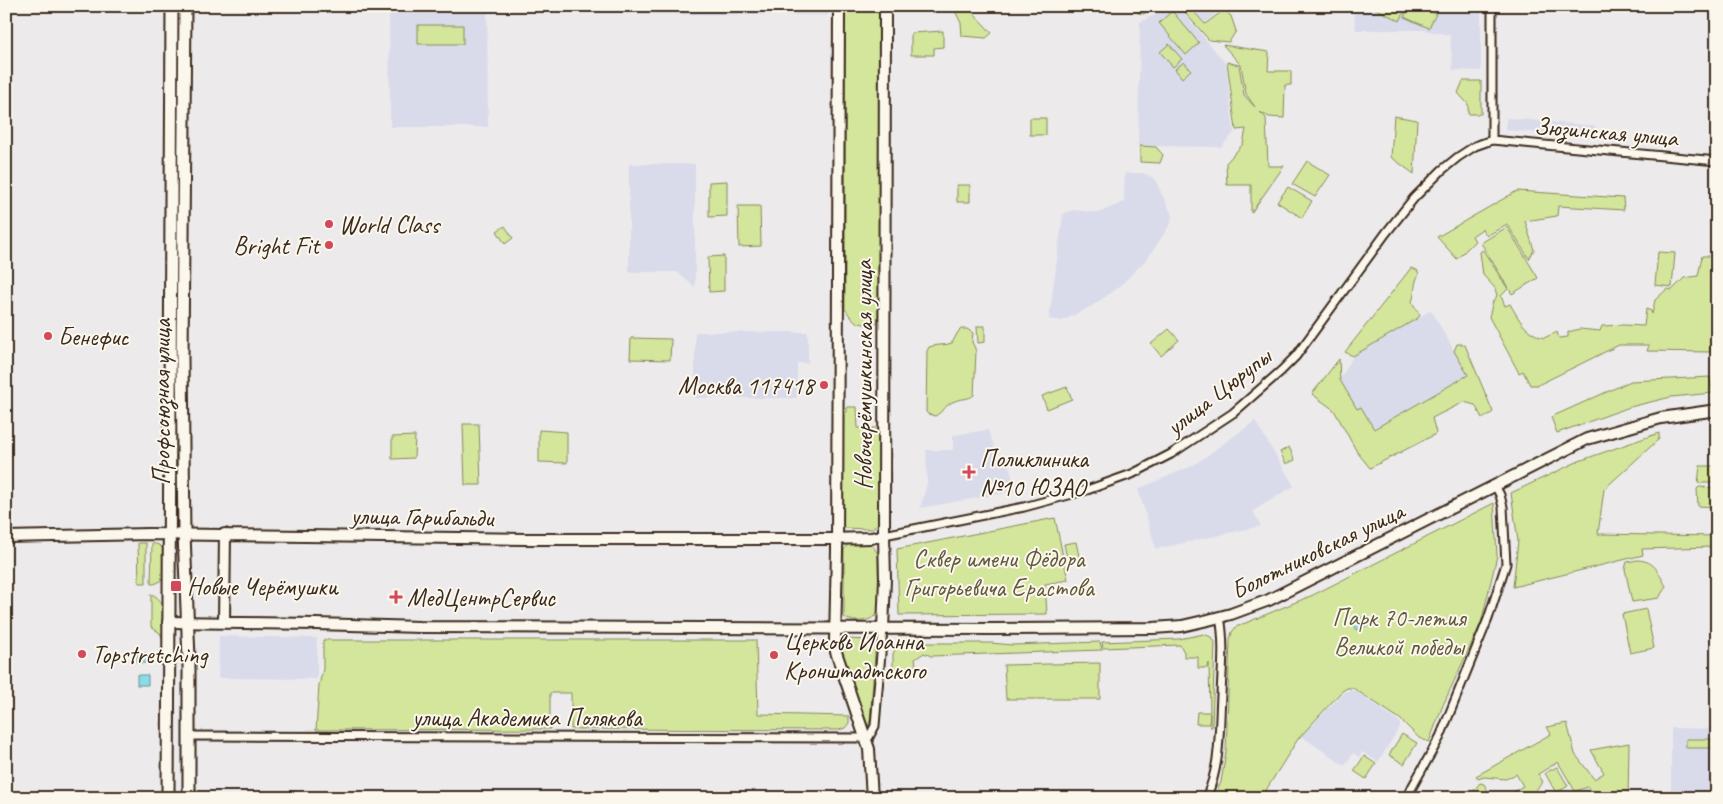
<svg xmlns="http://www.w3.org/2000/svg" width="1723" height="804" viewBox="0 0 1723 804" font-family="Caveat,sans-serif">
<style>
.built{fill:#dadbea}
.green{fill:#d3e69b;stroke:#87885c}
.water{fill:#8bdbe8;stroke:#6b9497}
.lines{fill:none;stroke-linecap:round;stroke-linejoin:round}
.street-casing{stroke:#3b2a1e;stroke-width:11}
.secondary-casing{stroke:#3b2a1e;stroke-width:14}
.primary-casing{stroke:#3b2a1e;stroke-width:15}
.street{stroke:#fbf7ec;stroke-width:7}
.secondary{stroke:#fbf7ec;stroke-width:10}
.primary{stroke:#fbf7ec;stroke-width:11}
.poi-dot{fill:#d1495b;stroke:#fbf7ec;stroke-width:2}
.labels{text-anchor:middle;stroke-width:4;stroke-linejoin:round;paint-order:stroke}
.street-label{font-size:25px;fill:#3b2a1e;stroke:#fbf7ec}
.poi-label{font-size:25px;fill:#3b2a1e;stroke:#fbf7ec;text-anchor:start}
.park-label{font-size:25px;fill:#61593d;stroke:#fbf7ec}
</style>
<rect width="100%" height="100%" fill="#eceaeb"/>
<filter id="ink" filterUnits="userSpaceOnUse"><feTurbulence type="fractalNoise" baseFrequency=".02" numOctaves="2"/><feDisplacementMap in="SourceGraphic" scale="10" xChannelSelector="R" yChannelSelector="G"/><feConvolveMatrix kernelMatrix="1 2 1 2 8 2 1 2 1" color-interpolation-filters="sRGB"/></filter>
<g filter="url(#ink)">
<path class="built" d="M389,6H487L488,127H390Z
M640,6H828V15L640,14Z
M1173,6H1178L1226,64L1234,133L1221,147L1138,146L1140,22Z
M1190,6H1224L1205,23Z
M1353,6H1481V71L1453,70L1450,35L1423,30H1356Z
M1506,118L1595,126L1594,138L1506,130Z
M629,164H695V287L677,272H629Z
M1125,173H1142L1154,178L1172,215L1171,223L1148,258L1118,288L1092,306L1062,321L1049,319L1063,214L1073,210L1098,213L1124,202Z
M1431,310L1468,375L1374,429L1361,407L1357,410L1340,380L1353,356Z
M695,332H808V363H797V398H695Z
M1255,421L1294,486L1253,511L1261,526L1156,549L1138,489L1194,465Z
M988,430L998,457L1007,458L1016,491L920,508L927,484L926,450H953V435Z
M219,636L317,638V679L218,678Z
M1351,690L1356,691L1400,722V727L1378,762L1362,752L1359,757L1353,753L1345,766L1301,736L1344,692Z
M1671,728L1717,729V798H1671Z
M1588,788L1592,798H1567L1576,793Z"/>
<path class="green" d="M845,6H880L878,323C859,325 856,325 845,309Z
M956,6H973L970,10L992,33L986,38L962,36L961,23L956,13Z
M1134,6H1153L1144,14L1138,13Z
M1179,6H1189L1205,24L1224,10L1231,16L1236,31L1229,42L1209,40Z
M1370,6H1407L1400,21Z
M1410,6H1419L1436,14L1429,28L1404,17Z
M1172,11L1199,43L1186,55L1159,23Z
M418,25H463V44H418Z
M943,31V47L934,48V55H911V33Z
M1169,44L1182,59L1173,67L1160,52Z
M1223,45L1269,52L1268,71H1291V85H1285L1284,118L1269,117L1260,112L1266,118L1268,166H1284L1251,213V185H1227L1226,163L1243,144L1246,129L1236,130L1227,62L1239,65L1244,95L1255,107L1246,94L1241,65Z
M1184,62L1191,70L1182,78L1175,69Z
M1463,81H1481V114H1468V104L1458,93Z
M1394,116L1417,120L1414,174L1391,157Z
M1030,118H1046V135H1030Z
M1140,146L1156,147L1163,155L1160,163L1140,162Z
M1307,161L1330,175L1315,197L1292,184Z
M727,181V216L709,217V182Z
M957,185H970V202H957Z
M1288,187L1312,201L1302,218L1277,202Z
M1517,191L1623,198L1624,210L1558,206L1557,216L1525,221L1534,250L1529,259L1507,224L1487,236L1482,229L1472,236L1475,241L1457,259L1437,237Z
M738,206H760L761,246L739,247Z
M505,226L513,238L505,244L497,231Z
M1507,227L1538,278L1512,294L1481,243Z
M1483,250L1508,289L1501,296L1505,306L1510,304C1519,319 1525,333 1544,338L1557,332L1559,338L1568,337V332L1580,329L1600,331L1602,326L1623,325L1644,326L1646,309L1651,311L1652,314L1655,300L1667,289L1672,290L1684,278L1698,276L1702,256H1713L1710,352L1647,351L1649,345H1619L1538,385H1530L1523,371L1519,373L1489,317L1493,301L1497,296L1495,288L1483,275L1480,252Z
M1658,252L1675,253L1672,287L1655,285Z
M724,256V291L709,292L708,257Z
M1411,268L1417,270L1419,274C1413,284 1416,291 1412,302L1420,315L1418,318L1353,356L1345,352Z
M977,326H985V342L978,343Z
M961,329H967L973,333L972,342L976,351L974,395C968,400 962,398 955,401C946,404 943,412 935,416L928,414L926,412L927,351L929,347C936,344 944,346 952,343L958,332Z
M1169,329L1179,340L1161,356L1151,344Z
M631,338L671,339L670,360L630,359Z
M1457,344H1462L1465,345L1493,412L1484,418H1482L1475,405L1464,402L1432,418L1436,433L1434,435L1370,468L1357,452L1334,410L1312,394L1339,359L1340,380L1357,409L1361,407L1374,429L1468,375L1454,351Z
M1710,377L1713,393L1671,397L1630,407L1557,433L1551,417L1631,381Z
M1067,387L1072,399L1047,409L1042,396Z
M847,407H857L858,428H879V523L871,529L842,528L840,413L847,412Z
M463,424H479L481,485H465Z
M539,430L567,432V463L539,462Z
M1659,433V439L1604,489L1598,534L1717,536V553H1714L1713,547L1642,549L1643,555L1513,587L1518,541L1511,493L1579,461Z
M415,436L414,458L392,459V437Z
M1289,447L1295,460L1286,464L1280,452Z
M1700,466H1717V483H1698Z
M1699,487L1716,488L1717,507L1698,506L1697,489Z
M1494,503L1497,556L1481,623L1443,705L1429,742L1419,738L1400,719L1353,688H1347L1341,692L1298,739L1261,798H1214L1221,782L1226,752L1230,639L1232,632L1236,627L1313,595Z
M1055,518L1068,580L1045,584L1047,614L899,615L897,549Z
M866,541L873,546L878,554L879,612C873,622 853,624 844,617V550L848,544Z
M1076,542L1080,561L1068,563L1064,544Z
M138,543H146V583H139Z
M152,543L159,545L164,550C164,563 169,584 151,584Z
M1637,560C1656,561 1657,571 1666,586L1659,598L1632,602L1625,569L1627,562Z
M151,594C170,601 164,626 164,642L160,633L151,627Z
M1646,609L1654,648L1630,653L1622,614Z
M1204,634L1211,637L1215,642L1212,727H1210V713L1209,724H1196L1197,712H1210L1209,663L1208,668H1198V657H1184V652L1180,645L1103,648L1102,642L1179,639Z
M840,639L876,640L870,721L868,726L865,725L863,722L841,651Z
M323,640H756L758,714L849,716V723L845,728L839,730L571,729V693H550V729L316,730L319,685L323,669Z
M1100,642L1102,650L931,656L924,653L915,659L916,664L909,671L893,670V654L898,643H991L1012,645Z
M1100,663V699H1006L1004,665Z
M1567,723L1575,754L1594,779L1604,773L1591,750L1629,743L1628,798H1593L1588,787L1575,791L1558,762L1538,774L1543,782L1535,791C1526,793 1514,798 1505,797L1523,786L1516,774L1506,779L1484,777L1478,779L1476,776L1551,734L1547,727Z
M1402,734L1417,743L1404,764L1389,755Z
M1686,739H1715L1714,748H1686Z
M1364,756L1376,764L1366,779L1354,771Z
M1557,767L1568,786L1556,793L1545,773Z
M1480,783L1484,784L1492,798H1468Z"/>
<path class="water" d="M1367,616L1370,625L1356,630L1353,620Z
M137,653H147V663H137Z
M137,675H148V685H137Z"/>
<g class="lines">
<defs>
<path id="street" d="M1492,140V6
M884,535L1024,507L1087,490L1132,474L1171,454L1233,413L1281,371L1296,356L1386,233L1414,198L1442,170L1458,157L1475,146L1492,140L1717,161
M189,736L865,738L869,737L875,726L883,629
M1206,798C1221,766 1219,729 1221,695C1222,669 1225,643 1220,617
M1406,798L1440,737L1488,619L1506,564L1503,507L1500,495L1495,485"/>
<path id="secondary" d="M839,6L837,550L835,641L836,652L869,749L872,798
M6,537L149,534L527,539H826L871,538L884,535
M168,622L316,624L420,627L994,629L1153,628L1182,626L1208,620L1231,614L1269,600L1587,439L1661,418L1717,410
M224,622L225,534
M883,629L885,579L884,535L885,6"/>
<path id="primary" d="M185,6L182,358L184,534L189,659V798
M168,798L172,6"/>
</defs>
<use href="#street" class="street-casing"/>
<use href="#secondary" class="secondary-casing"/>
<use href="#primary" class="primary-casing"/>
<use href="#street" class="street"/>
<use href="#secondary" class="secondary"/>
<use href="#primary" class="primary"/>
</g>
</g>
<g class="poi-dot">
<circle cx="329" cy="224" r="5"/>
<circle cx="329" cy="245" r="5"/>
<circle cx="48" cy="336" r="5"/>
<circle cx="824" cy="385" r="5"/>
<path d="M966.5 464.5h5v5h5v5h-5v5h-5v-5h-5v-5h5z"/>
<rect x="170" y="580" width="12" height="12" rx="2.5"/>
<path d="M393.5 589.5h5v5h5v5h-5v5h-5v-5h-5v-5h5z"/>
<circle cx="82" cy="654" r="5"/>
<circle cx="774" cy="655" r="5"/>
</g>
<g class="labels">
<g class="street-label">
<text transform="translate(1606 131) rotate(5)" y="9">Зюзинская улица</text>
<text transform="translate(863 375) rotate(-90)" y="9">Новочерёмушкинская улица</text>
<text transform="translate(1218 391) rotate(-38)" y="9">улица Цюрупы</text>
<text transform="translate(161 402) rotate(-90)" y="9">Профсоюзная улица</text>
<text transform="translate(422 516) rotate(1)" y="9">улица Гарибальди</text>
<text transform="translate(1317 550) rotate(-26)" y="9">Болотниковская улица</text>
<text x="527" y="726">улица Академика Полякова</text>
</g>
<g class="poi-label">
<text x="339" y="233">World Class</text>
<text x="319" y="254" text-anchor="end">Bright Fit</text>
<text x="58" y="345">Бенефис</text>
<text x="814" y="394" text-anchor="end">Москва 117418</text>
<text x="980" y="467">Поликлиника<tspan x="980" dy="29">№10 ЮЗАО</tspan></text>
<text x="187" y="595">Новые Черёмушки</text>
<text x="407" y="606">МедЦентрСервис</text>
<text x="784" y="650">Церковь Иоанна<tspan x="784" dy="29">Кронштадтского</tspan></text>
<text x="92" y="663">Topstretching</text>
</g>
<g class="park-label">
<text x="999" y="567">Сквер имени Фёдора<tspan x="999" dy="29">Григорьевича Ерастова</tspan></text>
<text x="1399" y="626">Парк 70-летия<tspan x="1399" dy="29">Великой победы</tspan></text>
</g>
</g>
<rect width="1723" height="804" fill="none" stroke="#fbf7ec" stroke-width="25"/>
<rect x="12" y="12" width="1698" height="779" fill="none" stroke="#3b2a1e" stroke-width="2" filter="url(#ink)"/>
</svg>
